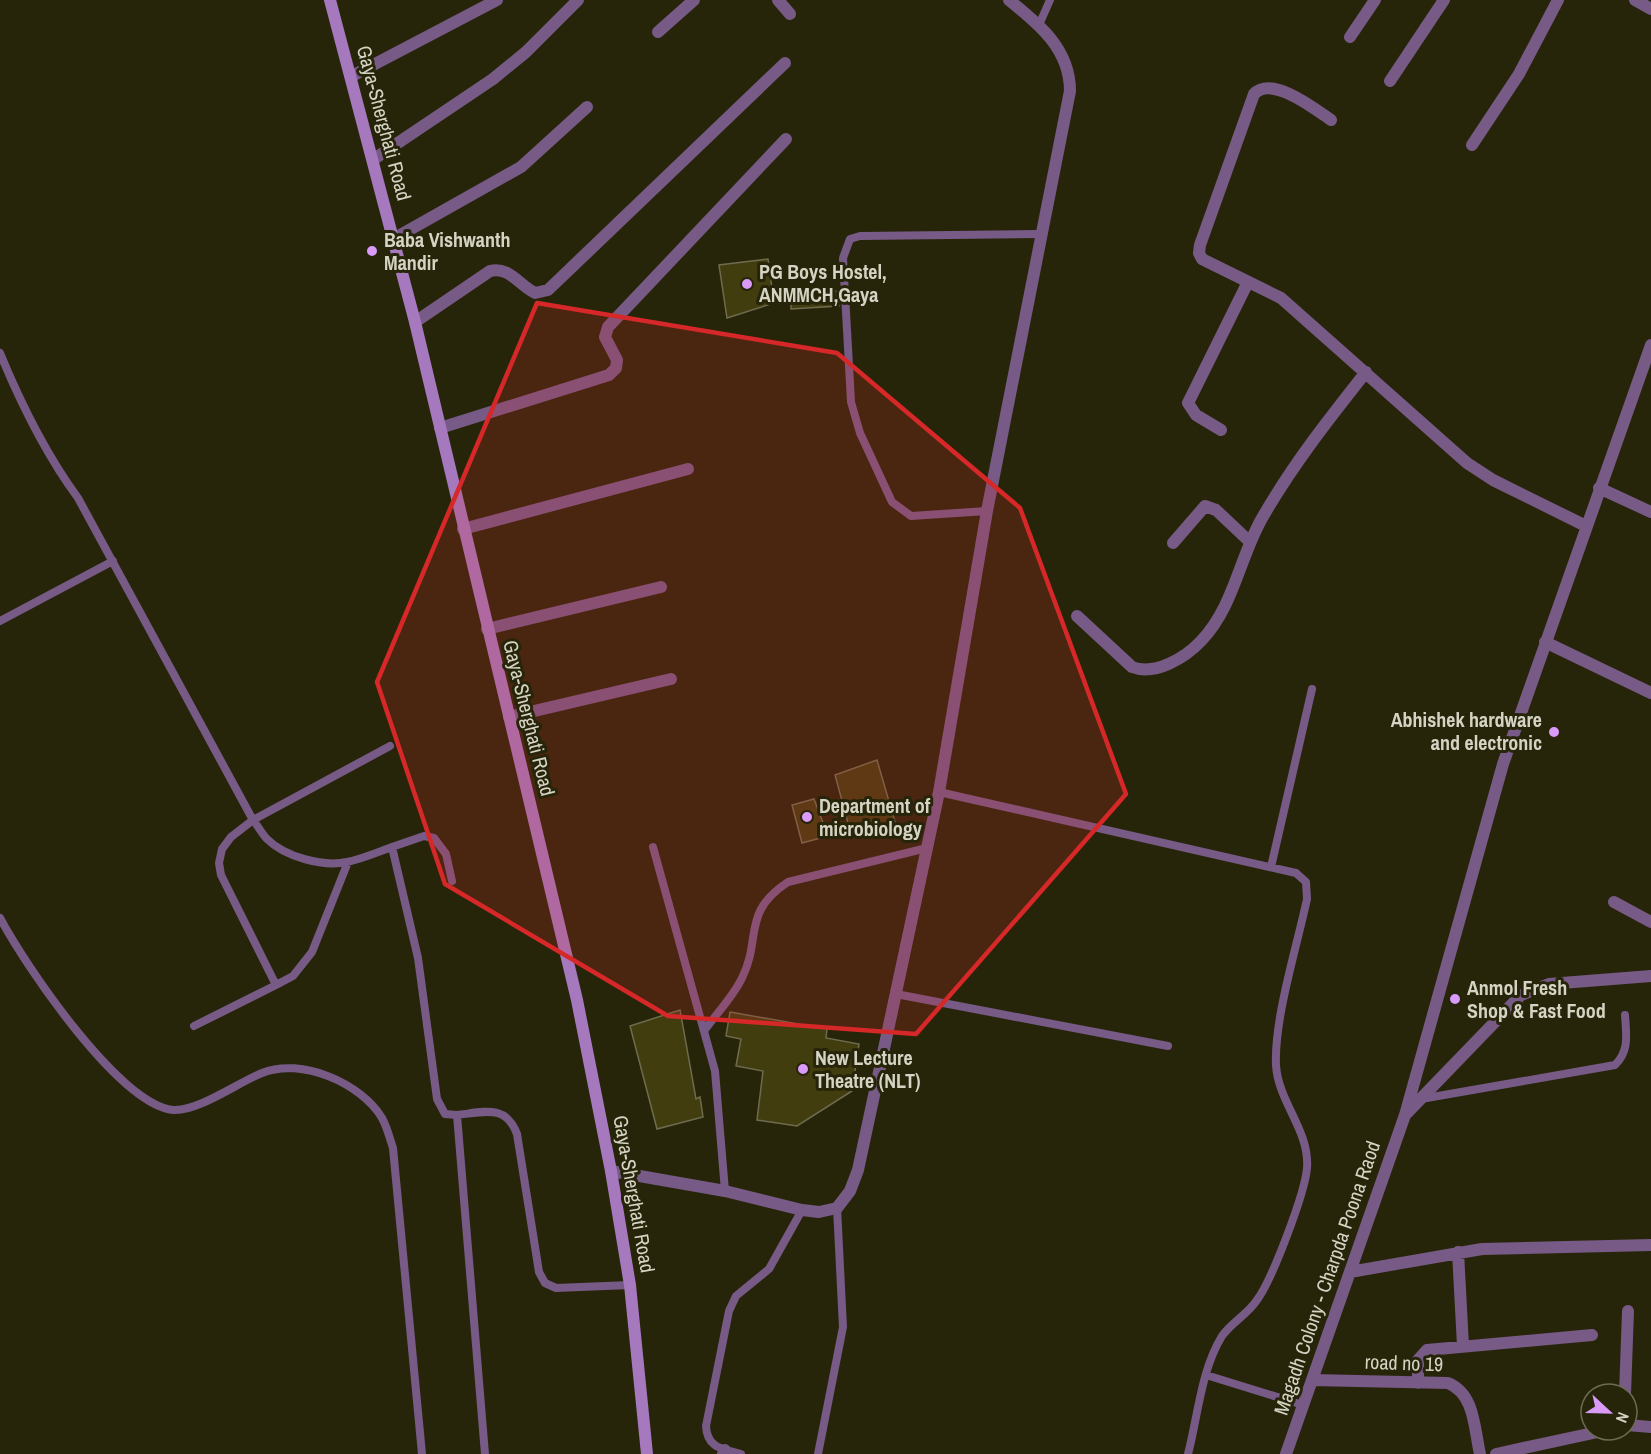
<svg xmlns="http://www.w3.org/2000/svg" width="1651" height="1454" viewBox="0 0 1651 1454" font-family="'Archivo Narrow',sans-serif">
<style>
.building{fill:#413d0f;stroke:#6e6c4e;stroke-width:1.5}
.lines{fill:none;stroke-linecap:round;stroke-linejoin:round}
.service{stroke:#775a86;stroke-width:8}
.minor{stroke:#775a86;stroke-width:12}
.secondary{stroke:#a678be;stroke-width:12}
.marked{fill:#d62828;fill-opacity:0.2;stroke:#d62828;stroke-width:4.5;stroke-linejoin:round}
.poi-dot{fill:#d99af8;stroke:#272509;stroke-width:2}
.labels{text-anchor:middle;stroke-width:6;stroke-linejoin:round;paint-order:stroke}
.street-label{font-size:20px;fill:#d5d4c4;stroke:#272509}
.poi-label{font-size:20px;font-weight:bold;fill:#d5d4c4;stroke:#272509;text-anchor:start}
</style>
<rect width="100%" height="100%" fill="#272509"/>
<path class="building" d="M768,259L774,303L727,318L719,265Z
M838,291L839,306L791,309V295Z
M877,760L895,822L851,834L835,775Z
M814,799L828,836L802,843L792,805Z
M680,1010L696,1099L700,1097L703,1117L657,1129L630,1026Z
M730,1012L827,1029L826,1038L859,1044L852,1091L797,1126L757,1120L763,1071L736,1066L741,1039L726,1036Z"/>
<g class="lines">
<path class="service" d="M1039,25L1050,0
M0,353C21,404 45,453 78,498L253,820C258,826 262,834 267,839C285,857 323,867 347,862C362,859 378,852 392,847L418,958L437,1099L445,1114L457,1115L485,1454
M987,511L911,516L892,502L860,433L851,402L843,258L850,239L860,236L1041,234
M0,621L113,561
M939,792L1296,873L1306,882L1307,899C1297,946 1274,1019 1276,1065C1278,1102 1310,1131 1307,1168C1305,1193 1272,1280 1257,1300C1248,1314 1232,1322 1222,1336C1201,1370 1198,1416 1188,1454
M392,847L424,836L434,838L446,854L452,881
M653,847L715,1071L725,1191
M1271,867L1312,689
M0,918C25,965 120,1106 174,1110C199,1111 239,1082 262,1073C301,1057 361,1083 382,1118C387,1127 390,1139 393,1148L422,1454
M276,985L293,976L312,952L348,862
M896,994L1168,1046
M194,1026L276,985L221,875L219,863L222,849L231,837L253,820L390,746
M704,1031C716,1014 733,997 742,978C762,938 741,913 788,882L927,848
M1421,1099L1615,1065C1630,1050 1626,1034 1625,1015
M457,1115C484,1112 506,1104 517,1134L539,1272L545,1283L556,1288L630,1285
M1206,1375L1303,1405
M741,1454C722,1449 707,1448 706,1426L729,1311L736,1296L769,1269L802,1210
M818,1454L843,1327L837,1208"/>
<path class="minor" d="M778,0L790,14
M1635,0L1651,9
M658,32L694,0
M1350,37L1375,0
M352,76L497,0
M1390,81L1444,0
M1331,120C1315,109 1272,75 1254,94L1200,245L1199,253L1202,259L1281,298L1467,463L1493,480L1586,526
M1472,145L1519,74L1558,0
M374,159L493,79L526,52L578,0
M395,238L521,167L587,107
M415,322L490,271C509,266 519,285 535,293L548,290L785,63
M440,428L609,375L616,368L617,360L605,337L608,327L786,139
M1221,430L1196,415L1188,403L1248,282
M1599,488L1651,512
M463,529L688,469
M1173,543L1205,506L1216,510L1250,542
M1077,616L1132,667C1155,676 1185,658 1201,641C1233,608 1239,560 1261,520C1291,467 1328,420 1366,372
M487,629L661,587
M1545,642L1651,693
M509,717L671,679
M1614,902L1651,922
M1406,1114L1521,995L1549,984L1651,976
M611,1171L725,1191L802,1210L819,1212L837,1208L850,1191L858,1170L939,792L987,511L1070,91C1070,49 1039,24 1009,0
M1458,1252L1463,1346
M1350,1272L1482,1249L1651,1245
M1312,1380L1448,1383C1475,1394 1474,1428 1480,1454
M1418,1383V1360L1427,1350L1592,1335
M1625,1394L1628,1311
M1627,1425L1651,1427
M723,1454L725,1450
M1286,1454L1405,1115L1503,764L1651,345
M1496,1454L1607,1430"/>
<path class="secondary" d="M330,0L415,322L577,1000L611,1171L630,1285L647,1454"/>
</g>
<path class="marked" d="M537,303L837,353L1020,508L1126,794L916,1034L668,1016L445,884L377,682Z"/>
<g class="poi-dot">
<circle cx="372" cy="251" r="6"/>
<circle cx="747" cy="284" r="6"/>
<circle cx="1554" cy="732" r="6"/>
<circle cx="807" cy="817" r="6"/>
<circle cx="1455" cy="999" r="6"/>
<circle cx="803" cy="1069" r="6"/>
</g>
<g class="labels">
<g class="street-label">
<text transform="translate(384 123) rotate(75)" y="7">Gaya-Sherghati Road</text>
<text transform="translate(529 718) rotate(76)" y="7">Gaya-Sherghati Road</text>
<text transform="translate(634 1194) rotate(80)" y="7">Gaya-Sherghati Road</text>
<text transform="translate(1327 1278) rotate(-71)" y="7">Magadh Colony - Charpda Poona Raod</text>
<text transform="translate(1404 1363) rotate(2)" y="7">road no 19</text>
</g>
<g class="poi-label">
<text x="384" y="247">Baba Vishwanth<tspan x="384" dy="23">Mandir</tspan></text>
<text x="759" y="279">PG Boys Hostel,<tspan x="759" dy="23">ANMMCH,Gaya</tspan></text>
<text x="1542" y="727" text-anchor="end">Abhishek hardware<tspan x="1542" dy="23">and electronic</tspan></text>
<text x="819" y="813">Department of<tspan x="819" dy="23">microbiology</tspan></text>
<text x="1467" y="995">Anmol Fresh<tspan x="1467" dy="23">Shop &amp; Fast Food</tspan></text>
<text x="815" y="1065">New Lecture<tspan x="815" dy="23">Theatre (NLT)</tspan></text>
</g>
</g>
<g transform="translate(1609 1412) rotate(112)"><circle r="28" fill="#272509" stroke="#6d6b54" stroke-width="1.5"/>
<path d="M0-4.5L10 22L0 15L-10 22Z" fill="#d99af8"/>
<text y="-9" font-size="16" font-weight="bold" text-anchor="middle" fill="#d5d4c4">N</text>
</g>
</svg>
